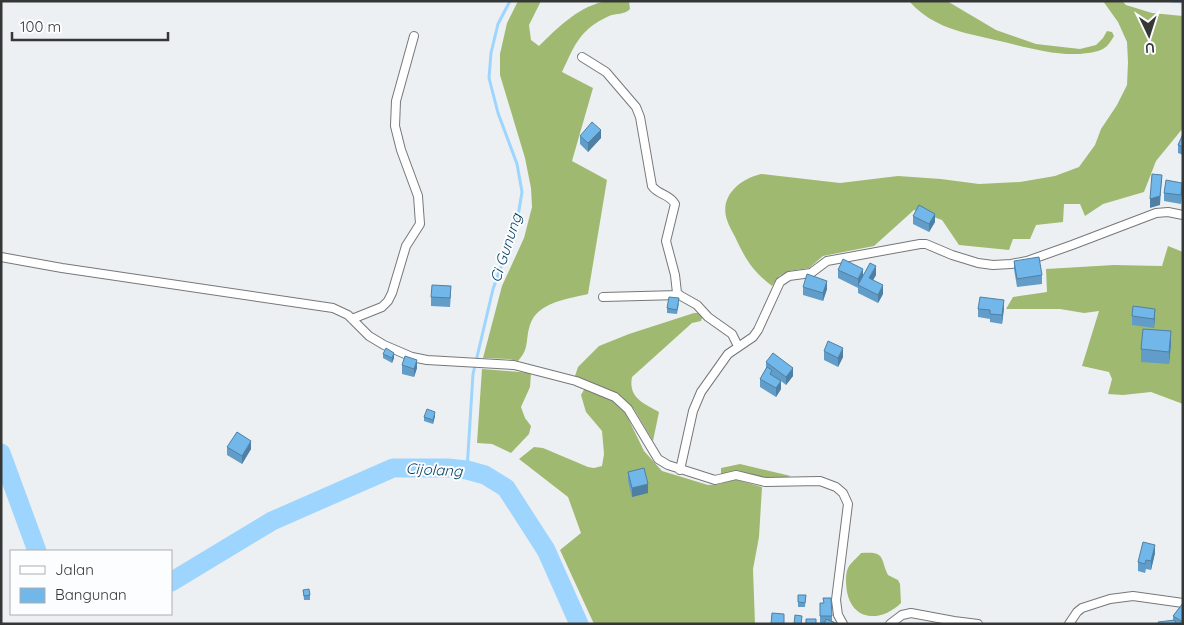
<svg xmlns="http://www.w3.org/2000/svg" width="1184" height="625" viewBox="0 0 1184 625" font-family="Quicksand,sans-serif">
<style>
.forest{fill:#a0b970}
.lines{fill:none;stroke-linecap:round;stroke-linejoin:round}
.stream{stroke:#9dd5fe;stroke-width:3}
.river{stroke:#9dd5fe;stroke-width:19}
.street-casing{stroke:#75787a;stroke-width:10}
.street{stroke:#fff;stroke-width:8}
.wall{fill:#619dc8}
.shaded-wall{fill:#4f80a3}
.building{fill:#71b7e9;stroke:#4f80a3}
.labels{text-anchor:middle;stroke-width:4;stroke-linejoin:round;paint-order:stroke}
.water-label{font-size:15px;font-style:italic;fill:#003c5d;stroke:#fbfdff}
</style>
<rect width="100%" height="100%" fill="#edf0f2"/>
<path class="forest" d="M518,1H541L529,25L531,40L539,46C556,29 577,8 602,2C611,0 621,1 629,1L630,9C624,15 617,13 609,16C579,30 575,45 562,72L593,88L572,161L607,180L588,294C568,299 537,302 530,325C525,340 530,348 518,361L508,359L483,358L502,286L524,238L532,207L531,188L525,158L500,75V54L507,23Z
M909,1H947L996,30L1036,44L1080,49L1096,45L1103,38L1107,31L1112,32L1114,36C1110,43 1106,49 1098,51C1065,60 1027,47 995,40C976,35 954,32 936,22C926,17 917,10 909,1Z
M1103,1H1122L1126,5L1152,13L1183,16V128L1156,161L1144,192L1103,204L1085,216L1080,204H1064L1063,222L1036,225L1030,239H1013L1009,250L959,245L942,220L914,210L874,246L823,256L809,268L789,271L779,276L772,286C754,272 747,262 737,241C734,234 729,227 727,220C719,196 740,179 761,174L840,183L898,176L941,179L979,184L1020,182L1055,176L1079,167L1095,145L1101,129L1117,105L1127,85L1128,62L1127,42L1118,22Z
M1168,246L1183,252V404L1151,392L1123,395L1108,394L1112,379L1109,372L1082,366L1099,311L1084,313L1060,309H1006L1013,297L1047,292L1046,269L1114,265L1162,266Z
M694,313H700L703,315L701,321L692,323L632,377C628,398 644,403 659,412L653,441L634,409L622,397L575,376L578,367L599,346L629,334Z
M482,369L531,373L530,387L521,407L525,418L531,426L529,434L511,453L492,444L477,443Z
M585,388L611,400L621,407L627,416L644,451L662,471L708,485L720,484L734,479L762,487L759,537L753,569L755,624H594L560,550L581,533L568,497L519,459L534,447L543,448L588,467L594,468L602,466L604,454L602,431L586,412L581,395Z
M740,464L791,476L774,479L721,476V468Z
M861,553C886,551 880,558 888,575L898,580L900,584L901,603C882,622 853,622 847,592C846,585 845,575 848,568C850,563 857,558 861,553Z"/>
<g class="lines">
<path class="stream" d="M1171,1L1183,2
M467,470L473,374L493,289L517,222L522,192L517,164L498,113L489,78L491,53L498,24L510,1"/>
<path class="river" d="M1,453L37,551
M171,582L272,521L393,468H448L467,470L485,475L506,488L546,550L579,624"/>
<defs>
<path id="street" d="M582,57L606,72L636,107L640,117L652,186C658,195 670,194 675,204L666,241L675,275L677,293L681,296L697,305L708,317L732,334L738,346
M1,257L62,268L333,308L348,315L369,336L384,345L412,357L427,360L514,365L576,381L615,397L628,409L658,459L668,465L715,480L736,475L765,482L820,481L836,487L843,493L848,504L836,600L838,615L843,624
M603,297L679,295
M352,319L382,307L388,301L392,293L406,246L420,224L418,196L401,150L395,126L396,101L414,36
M680,470L693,411L701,392L728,354L753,337L758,330L780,282L789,276L811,273L827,261L920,244H926L952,255L978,263L993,265L1011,264L1027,261L1072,245L1156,213L1168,212L1183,215
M890,624L902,615L911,613L954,621L978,624
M1069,624L1077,612L1082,608L1110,599L1133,596L1183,603"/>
</defs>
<use href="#street" class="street-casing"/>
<use href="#street" class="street"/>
</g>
<path class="wall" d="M1183,134V155L1178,153V145Z
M580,136L601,138L588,152L580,144Z
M1182,191L1181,204L1164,201V193Z
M913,216L935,222L929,232L913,224Z
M1014,261L1042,275V284L1017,287L1014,269Z
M838,270L863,276L876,275L873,280L883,294L878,303L858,293V287V288L838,278Z
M803,287L827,289L823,301L803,295Z
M451,294L450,307L431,306V297Z
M679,303L677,314L667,313V308Z
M1004,308L1002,324L990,322V319L978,317V309Z
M1132,316L1155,318L1154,328L1132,325Z
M1171,344L1169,364L1141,362V349Z
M824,351L843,357L838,367L824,360Z
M383,354L394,358L392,363L383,358Z
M766,362L793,376L786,385L781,381V389L776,397L760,387V379L766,368Z
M402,365L417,368L414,377L402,374Z
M435,416L433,424L424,421V417Z
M227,447L251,449L242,464L227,455Z
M628,472L648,493L632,497L628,481Z
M1155,553L1151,570L1146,569L1145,573L1138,571V562Z
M303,590L310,595V600H304Z
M798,595H806L805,607H798Z
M820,603L832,616V621L838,624H820Z
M1183,603V624H1158L1173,620V616Z"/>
<path class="shaded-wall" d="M601,130V138L588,152V143Z
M1162,175L1160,205L1150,208V199Z
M1182,183V191L1181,204V195Z
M935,214V222L929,232V224Z
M876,266V275L869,287V278Z
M863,269V277L858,285V288V279Z
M827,281V289L823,301V293Z
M883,285V294L878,303V295Z
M1004,300V308L1002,324V315Z
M1155,309V318L1154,328V319Z
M1171,331V344L1169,364V352Z
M843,348V357L838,367V358Z
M394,353V358L392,363V358Z
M417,360V368L414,377V369Z
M793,368V376L786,385V377Z
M781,381V389L776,397V388Z
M435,412V416L433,424V420Z
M251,441V449L242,464V456Z
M648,484V493L632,497V488Z
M1155,545V553L1151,570V561Z"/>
<path class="building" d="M592,122L601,130L588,143L580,136Z
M1183,134V147L1178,145Z
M1152,174L1162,175L1160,196L1150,199Z
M1166,180L1182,183L1181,195L1164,193Z
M919,205L935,214L929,224L913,216Z
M1039,257L1042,275L1017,279L1014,261Z
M843,259L863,269L858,279L838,270Z
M870,263L876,266L869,278L883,285L878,295L858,285Z
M807,274L827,281L823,293L803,287Z
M432,285L451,286L450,298L431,297Z
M669,297L679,298L677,310L667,308Z
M980,297L1004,300L1002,315L990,314V310L978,309Z
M1133,306L1155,309L1154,319L1132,316Z
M1143,329L1171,331L1169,352L1141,349Z
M828,341L843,348L838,358L824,351Z
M386,348L394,353L392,358L383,354Z
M773,353L793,368L786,377L766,362Z
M405,356L417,360L414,369L402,365Z
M767,367L772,370L770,374L781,381L776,388L760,379Z
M427,409L435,412L433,420L424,417Z
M237,432L251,441L242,456L227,447Z
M644,468L648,484L632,488L628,472Z
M1143,542L1155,545L1151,561L1146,560L1145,564L1138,562Z
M309,589L310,595L304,596L303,590Z
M798,595H806L805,603L798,602Z
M823,598H831L832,616H820V603H824Z
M1183,603V622L1173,616Z
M772,613L784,614V624H771Z
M795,615L802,616L801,624H794Z
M806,619H816V624H806Z
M826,619L838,624H824Z
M1175,620L1176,624H1159L1158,622Z"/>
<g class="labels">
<g class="water-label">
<text transform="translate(506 248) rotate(-72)" y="5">Ci Gunung</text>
<text transform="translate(434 470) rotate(3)" y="5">Cijolang</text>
</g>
</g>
<rect width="1184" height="625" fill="none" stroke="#353737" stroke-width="5"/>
<rect x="10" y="550" width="162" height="65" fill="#fbfdff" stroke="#acaeaf"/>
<rect x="20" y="566" width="25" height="8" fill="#ffffff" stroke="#acaeaf"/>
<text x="55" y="575" font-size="15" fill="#353737">Jalan</text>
<rect x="20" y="588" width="25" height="15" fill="#71b7e9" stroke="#acaeaf"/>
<text x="55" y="600" font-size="15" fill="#353737">Bangunan</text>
<g transform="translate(1149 35) rotate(176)" stroke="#fbfdff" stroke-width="4" paint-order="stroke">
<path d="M0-4L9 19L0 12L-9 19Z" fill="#353737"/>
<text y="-8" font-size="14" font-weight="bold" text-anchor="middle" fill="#353737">U</text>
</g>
<path d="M12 32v8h156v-8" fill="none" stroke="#353737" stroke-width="2.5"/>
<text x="20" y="32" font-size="15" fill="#353737" stroke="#fbfdff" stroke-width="4" paint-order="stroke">100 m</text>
</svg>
